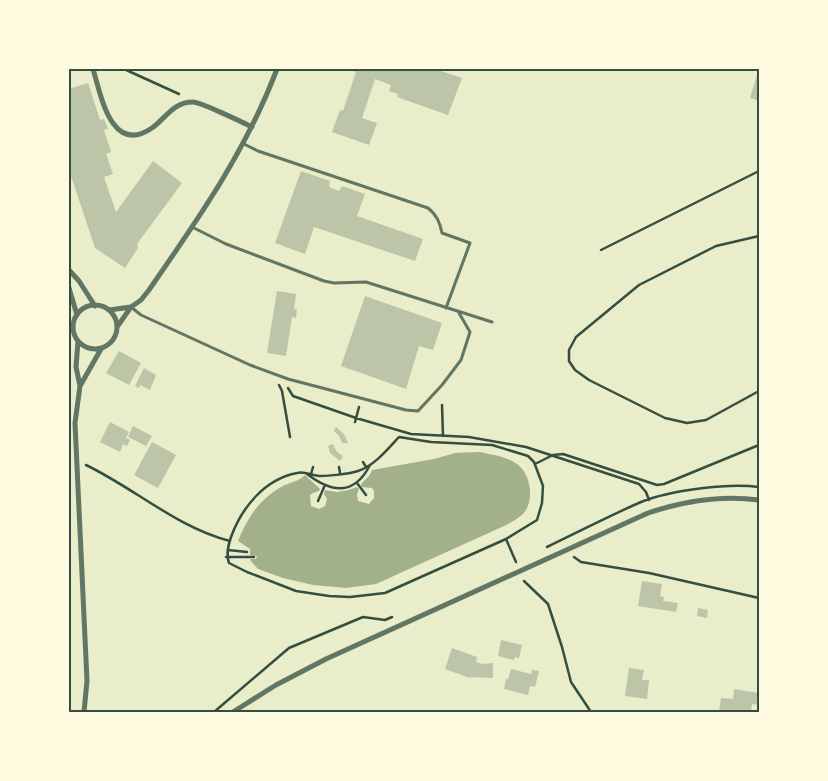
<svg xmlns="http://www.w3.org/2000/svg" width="828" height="781" viewBox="0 0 828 781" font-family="'PT Serif',serif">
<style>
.water{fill:#a3b18a}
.pier{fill:#e9edc9}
.building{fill:#bcc5a7}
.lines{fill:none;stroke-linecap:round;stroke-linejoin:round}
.path{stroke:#344e41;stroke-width:2.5}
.service{stroke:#617663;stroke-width:3}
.minor{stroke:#617663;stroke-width:5}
.neatline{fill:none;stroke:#344e41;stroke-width:2}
</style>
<rect width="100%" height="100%" fill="#e9edc9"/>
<path class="water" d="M480,452C492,455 506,456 517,464C530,473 534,497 526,510C521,518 511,522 504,526L376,584L346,588L313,585L283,578L258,569L250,560L251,559H256L257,556L250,555V549L238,541C247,518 259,500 281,487C288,483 300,481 305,475C326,496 355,499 372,470L434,459L455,453Z"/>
<path class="pier" d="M370,468H373L369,476L361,484L362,487L372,488L374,491V498L369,504L358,501L357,494L359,489L357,487L337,492L325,490L324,494L327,499L325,506L319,509L311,506L310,495L313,493L319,491L320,489L305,475L307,473L322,486L337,490L356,485L367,474Z"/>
<path class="building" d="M348,69H435L462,78L448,115L397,97L398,94L389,91L391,85L375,79L362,118L377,123L369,145L332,132L340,110L343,111L356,72Z
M757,75L759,76V101L750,98Z
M88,83L100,120L104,119L108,129L104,130L111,152L106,154L113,174L104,177L116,212L153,161L182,183L137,244L138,248L125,268L95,248L69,170V89Z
M301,171L330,181L329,187L339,191L342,186L365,194L357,216L423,239L415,261L314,227L305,254L275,243Z
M277,291L296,294L294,309H297L296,318L292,317L286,356L267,353Z
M365,296L442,323L433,350L419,346L406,389L341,366Z
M119,351L141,363L129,385L106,373Z
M144,368L156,375L150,390L140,385L139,388L135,386Z
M110,422L129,432L126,438L130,440L127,446L123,444L120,452L100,442Z
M133,426L152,436L146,446L128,437Z
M336,427L344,434L348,443H342L339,436L334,431Z
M152,442L176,455L158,488L134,475Z
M333,444L337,452L343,456L340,461L330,453L328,446Z
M642,581L662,584L660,596L664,597L663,601L678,603L676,612L638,606Z
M698,608L708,610L707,618L697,616Z
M501,640L522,645L519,658L515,657L514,660L498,656Z
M452,648L477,657L476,662L482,664L493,663V678L471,677L470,678L445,669Z
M629,668L644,670L642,680H649L647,699L625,696Z
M511,669L531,674L532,670L539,671L535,687L530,686L528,695L504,689L506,679H508Z
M734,689L759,693V705L752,704L751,712H719L721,698L733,699Z"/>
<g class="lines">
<path class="path" d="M124,69L179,94
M759,236L716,246L639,285L576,337L569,350V361L575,370L589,380L665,418L687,423L706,420L759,391
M601,250L759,171
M279,385L282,391L290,437
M288,388L293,396L356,418L411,434L469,437L526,447L639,484L646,492L649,500
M442,405L443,436
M355,422L359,407
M399,437L431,442L492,445L528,456L534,462L543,486L542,503L537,520L506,539L385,593L350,597L329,596L296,591L247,572L229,563C226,554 228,546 231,537C242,507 265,479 297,473C306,471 312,476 320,476C329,476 349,474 358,471C374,466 388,449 399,437Z
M363,462L366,467
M535,464L553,455L563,454L657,485L664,484L759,445
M86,465C134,488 178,528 230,541
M339,467L340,473
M307,474C332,493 354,496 370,465
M311,474L313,467
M357,483L366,495
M318,501L325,485
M506,539L516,562
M547,547C578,532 609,516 641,502C671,490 728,483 759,487
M228,550L247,552
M226,557H254
M574,557L581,562L649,573L759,598
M524,581L548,604L562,647L571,682L591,712
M214,712L289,648L363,617L385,620L392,617"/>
<path class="service" d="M244,144L258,151L428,208C437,215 440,223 442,233L470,243L446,308
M192,227L226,244L324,281L334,283L366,282L492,322
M131,307L141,315L250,365L288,379L406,410L418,411L442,385L461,360L470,332L459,313"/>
<path class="minor" d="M93,69C101,95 111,156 152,128C166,118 173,102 193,102C200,102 242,122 252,127
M69,270L79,281L95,306
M69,288L77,315
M73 327a22 22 0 1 1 44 0a22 22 0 1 1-44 0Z
M109,310L131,307
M117,327L131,307L141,300L149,290C198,219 246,151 277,69
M78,341L76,367L80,386L75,423L87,681L84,712
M80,386L101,349
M233,712L276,685L326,659L648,513C684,501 721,495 759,500"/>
</g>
<rect width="828" height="781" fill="none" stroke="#fefae0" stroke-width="140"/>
<rect x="70" y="70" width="688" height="641" class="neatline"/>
</svg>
